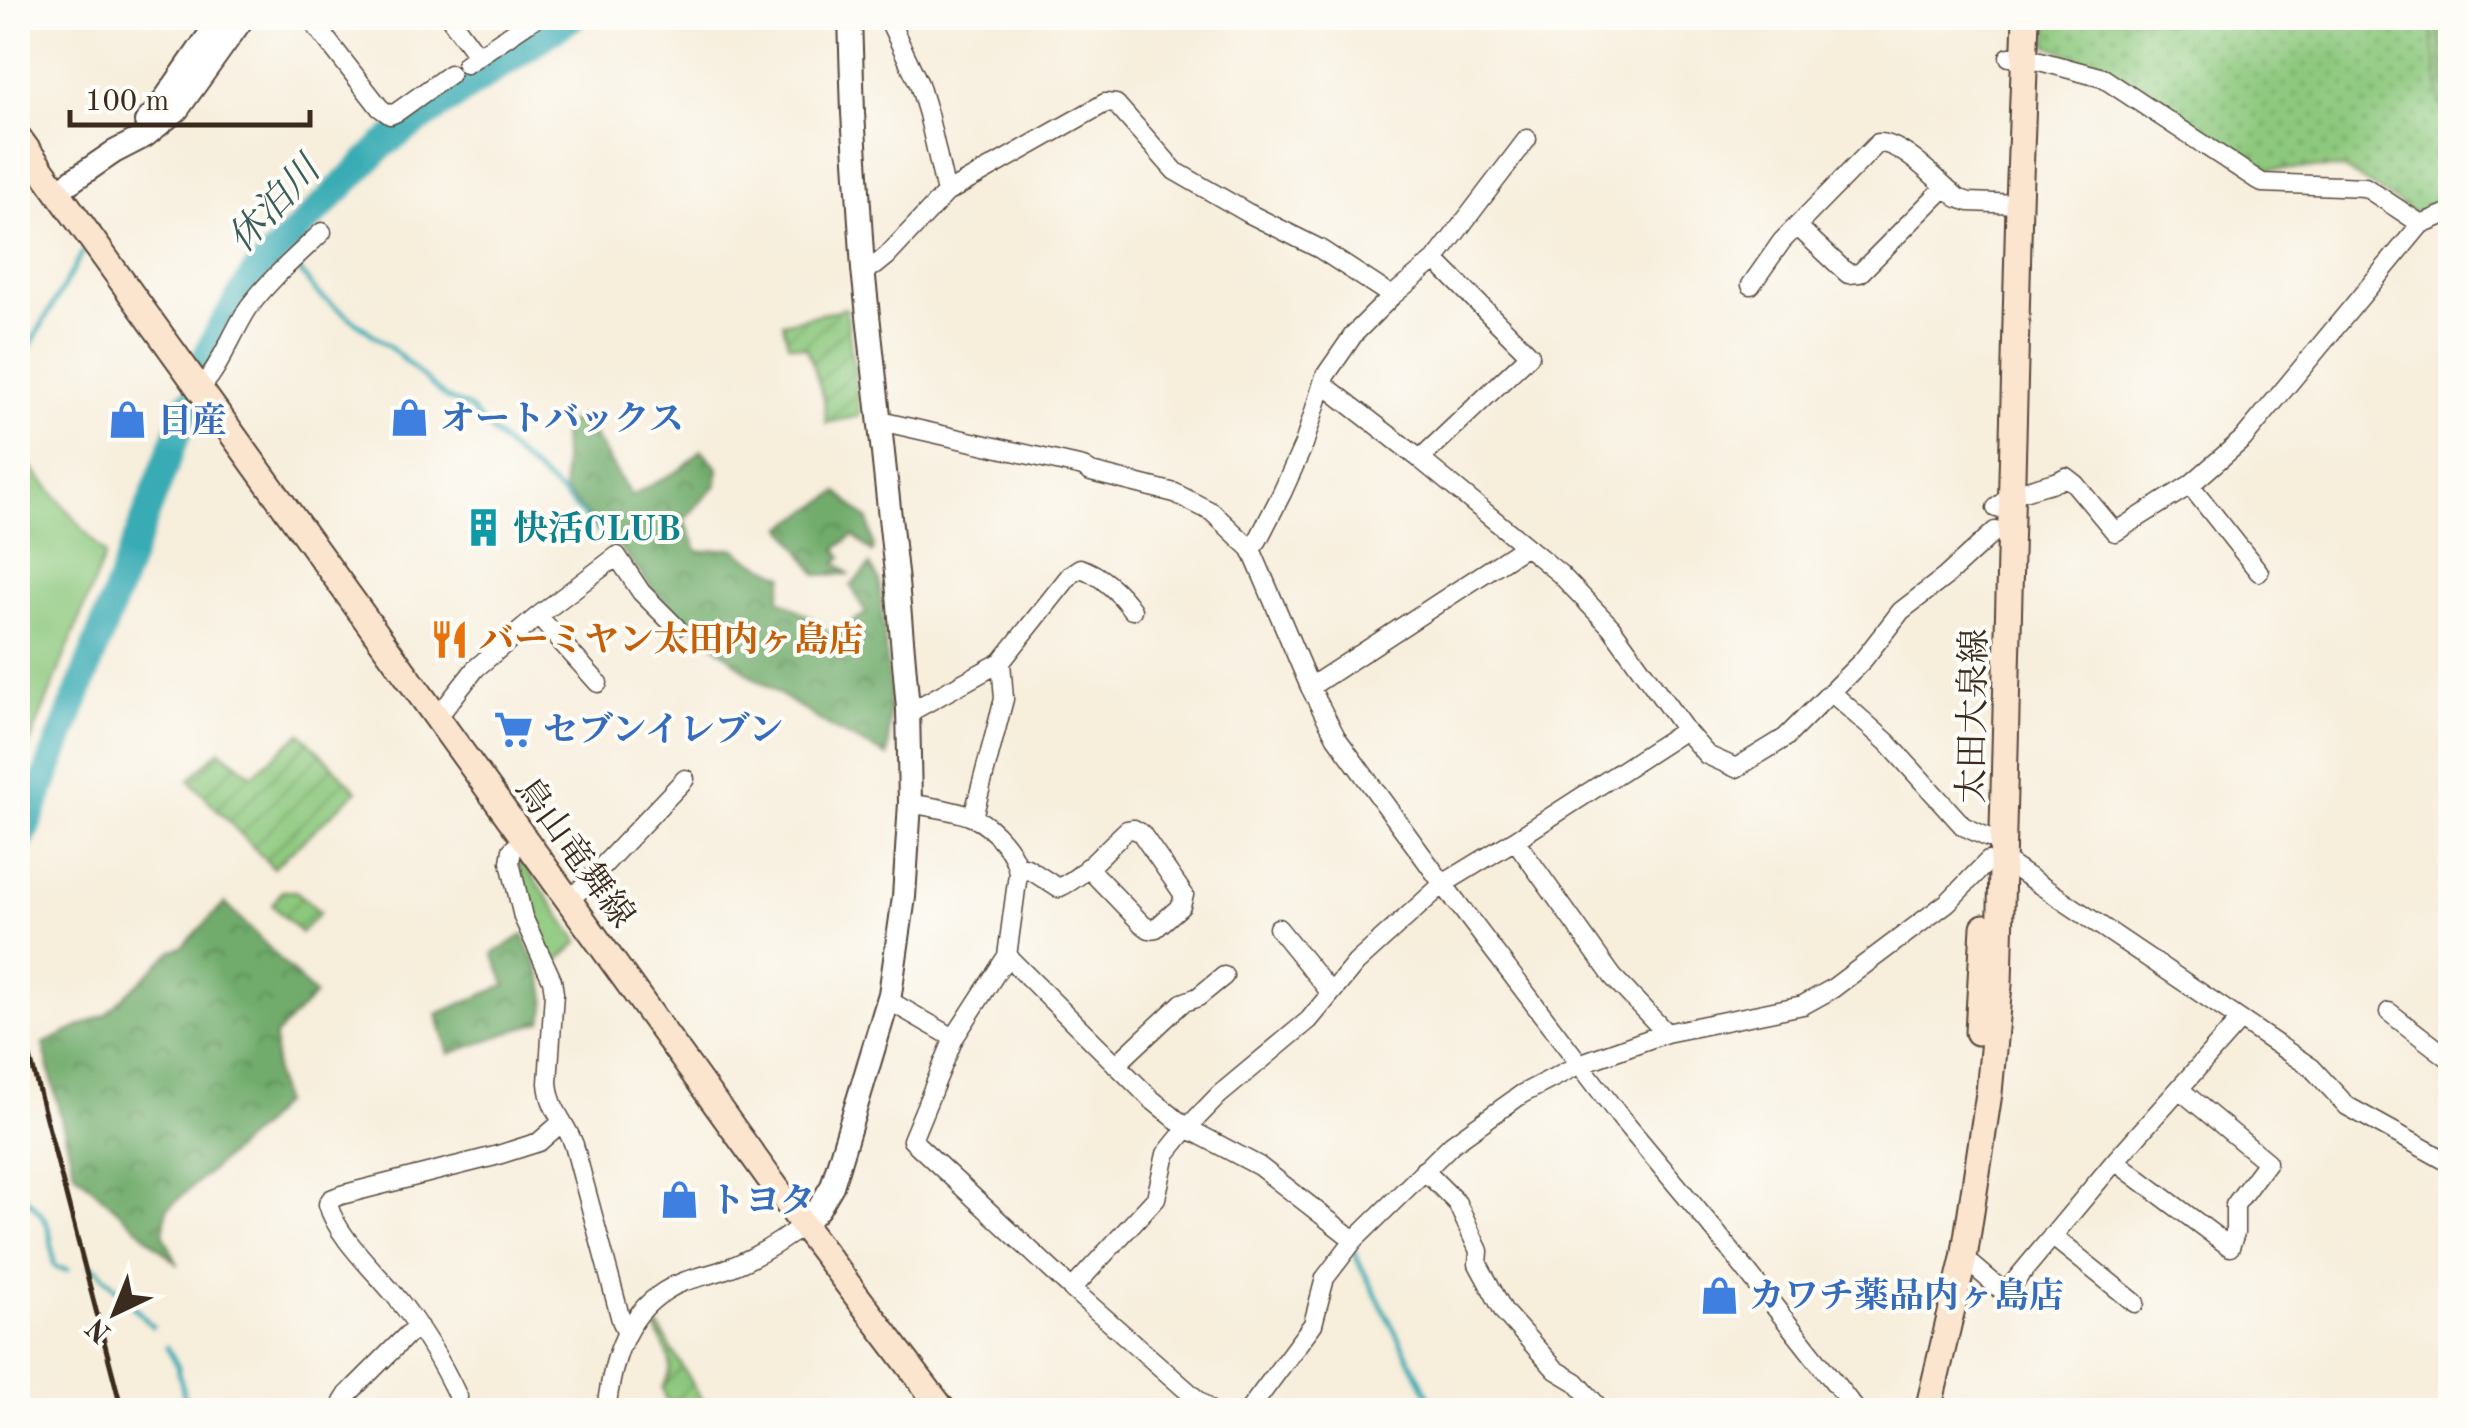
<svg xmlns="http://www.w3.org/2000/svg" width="2468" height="1428" viewBox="0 0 2468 1428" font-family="'Old Standard TT','Noto Serif JP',serif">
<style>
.grass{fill:#8cc87d;stroke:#64794e;stroke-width:2.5}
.forest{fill:url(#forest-crowns);stroke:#566b45;stroke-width:2.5}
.park{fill:url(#park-dots);stroke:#64794e;stroke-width:2.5}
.garden{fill:url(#garden-furrows);stroke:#64794e;stroke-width:2.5}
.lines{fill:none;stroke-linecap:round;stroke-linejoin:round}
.stream{stroke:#39abb4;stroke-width:5}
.river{stroke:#39abb4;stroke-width:28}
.minor-casing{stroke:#57473a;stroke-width:21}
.tertiary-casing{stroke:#57473a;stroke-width:26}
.secondary-casing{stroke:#57473a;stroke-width:29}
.minor{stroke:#fff;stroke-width:18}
.tertiary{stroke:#fff;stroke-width:22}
.secondary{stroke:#fbe5cf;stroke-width:25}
.rail{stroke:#3b2a1e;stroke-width:5}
.labels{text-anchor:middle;stroke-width:8;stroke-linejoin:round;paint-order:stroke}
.shop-label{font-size:35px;font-weight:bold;fill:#366cbe;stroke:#fdfcf7;text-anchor:start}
.culture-label{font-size:35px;font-weight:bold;fill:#0d838f;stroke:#fdfcf7;text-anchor:start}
.food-label{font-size:35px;font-weight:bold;fill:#c56008;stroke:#fdfcf7;text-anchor:start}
.street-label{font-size:35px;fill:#3b2a1e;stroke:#fdfcf7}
.water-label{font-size:38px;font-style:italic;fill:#3a5e5a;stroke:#fdfcf7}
</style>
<defs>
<pattern id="forest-crowns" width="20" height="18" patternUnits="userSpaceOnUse" patternTransform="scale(2.5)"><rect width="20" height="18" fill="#71ac6c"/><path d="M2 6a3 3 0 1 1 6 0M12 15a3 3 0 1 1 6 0" fill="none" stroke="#5e8c58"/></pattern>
<pattern id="park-dots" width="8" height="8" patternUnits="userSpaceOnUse" patternTransform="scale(2.5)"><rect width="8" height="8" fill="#8cc87d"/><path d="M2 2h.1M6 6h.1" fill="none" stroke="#74a366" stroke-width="1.8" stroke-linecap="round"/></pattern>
<pattern id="garden-furrows" width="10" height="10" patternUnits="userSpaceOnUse" patternTransform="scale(2.5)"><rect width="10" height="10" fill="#8cc87d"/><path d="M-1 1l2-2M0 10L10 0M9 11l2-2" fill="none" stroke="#74a366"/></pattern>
</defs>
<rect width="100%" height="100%" fill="#fdfcf7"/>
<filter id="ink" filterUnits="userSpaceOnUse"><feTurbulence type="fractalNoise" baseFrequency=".01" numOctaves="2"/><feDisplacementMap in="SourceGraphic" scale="20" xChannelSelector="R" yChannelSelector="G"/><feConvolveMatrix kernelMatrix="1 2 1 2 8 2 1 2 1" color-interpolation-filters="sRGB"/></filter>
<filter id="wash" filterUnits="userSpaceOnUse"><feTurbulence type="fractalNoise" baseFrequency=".0048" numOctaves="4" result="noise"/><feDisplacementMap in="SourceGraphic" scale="40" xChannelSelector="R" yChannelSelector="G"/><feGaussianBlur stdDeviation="2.25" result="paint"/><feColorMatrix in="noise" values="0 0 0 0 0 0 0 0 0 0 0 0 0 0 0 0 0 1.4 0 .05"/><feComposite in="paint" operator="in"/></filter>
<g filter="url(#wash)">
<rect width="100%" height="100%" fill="#f7eedc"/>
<path class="grass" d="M18,451L105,555L18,773Z
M519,857L579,942L554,964C536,927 521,899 519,857Z"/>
<path class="forest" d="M582,416L631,496L681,469L702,450L718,468L717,484L684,520L698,552L734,548L747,558L784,576L779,599L813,619L831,636L866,613L851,586L870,565L879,580L890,694L888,756L833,729L753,677L660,599L625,554L564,491L562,426Z
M838,492L868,520L874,549L872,552L853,535L836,549L842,557L836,562L849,574L817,575L784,527Z
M225,903L315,995L275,1036V1073L282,1102L262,1125L167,1209L163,1233L178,1265L74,1171L43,1044L106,1014L172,951L182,947Z
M523,935C536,965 553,988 542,1021L449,1054L437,1014L506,985L493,954Z"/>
<path class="park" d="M2049,18H2450V198L2414,213L2343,168L2251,170L2104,69L2047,45Z"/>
<path class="garden" d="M2430,18H2439L2447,106H2441Z
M846,308L860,416L826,423L824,399L807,348L788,344L783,323Z
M301,733L357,791L273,868L189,780L220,750L252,775Z
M282,891H296L320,912L301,933L272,905Z
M659,1327L706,1407L701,1410H670L662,1388C678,1363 667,1355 656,1329Z"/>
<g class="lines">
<path class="stream" d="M294,263L317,293L392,349L446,398L468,407L508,448L562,494L611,544
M18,367L83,252
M18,1192C50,1217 50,1227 54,1265L57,1268L68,1270
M1352,1249L1436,1410
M91,1266L98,1270L152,1326
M167,1347L178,1367L187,1410"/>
<path class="river" d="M204,361L219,330L255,273L383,145L571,18
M18,845L27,826L189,403"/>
</g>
</g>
<g filter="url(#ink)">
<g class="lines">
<defs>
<path id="minor" d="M310,18L380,108L390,115L397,112L450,74
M450,18L478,56
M888,18L919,84L928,114L946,193
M2009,57H2025L2103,78L2262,183L2365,187L2421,224
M466,64L535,18
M1797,226L1848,274L1860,273L1945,187
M863,269L876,265L887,256L946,193L1105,103L1116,104L1175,171L1248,213L1320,249L1392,296
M1751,285L1782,241L1878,143C1902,142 1939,182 1958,198L1969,202L2019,204
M1323,384L1420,459L1560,574L1611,627L1685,730L1707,755L1736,768L1785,738L1863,660L1901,611L1945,577L1995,531
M199,388C215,378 235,327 249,307C270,279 297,256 322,232
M880,421L1083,467L1091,472L1175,493L1212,512L1251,549L1310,687L1336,737L1443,884L1620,1117L1715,1231L1856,1410
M1420,459L1530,355L1435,260
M2190,485L2259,572
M1996,508L2013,494L2058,481L2066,477L2075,484L2115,532L2190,485L2243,439L2421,224L2450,212
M1251,549L1258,540L1282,493L1304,444L1325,376L1354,334L1392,296L1435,260L1527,139
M538,616L617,556L641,592L676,627
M1001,662L1071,574L1080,568C1100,574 1120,593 1132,610
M1310,687L1526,546
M1831,692L1888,743L1963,826L1989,838
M908,713L1001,662L1004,699L973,817
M437,718L476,668L538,616L598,683
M910,803C928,807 958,810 974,818C993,827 1017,853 1018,874L1007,956L1151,1099L1187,1128L1259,1166L1354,1240
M524,840L512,850L510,862L523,917L552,980L554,993L548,1083C550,1110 565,1121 574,1145L621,1320L627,1333
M1515,840L1613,977L1666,1033
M2003,860L2312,1068L2347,1106L2450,1163
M1018,865L1027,868L1058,888C1084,877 1106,849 1127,830L1134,829L1141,833L1184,895L1181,906L1156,928L1149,929L1142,924L1087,867
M568,900L579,891L685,779
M1278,928L1330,992
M888,1000L954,1038L912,1140L1072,1289L1209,1410
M2389,1012L2450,1059
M954,1038L1007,956
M1116,1065L1182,1003L1198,997L1224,976
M2115,1161L2230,1247L2235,1233V1205L2267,1162L2179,1089
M1424,1170L1457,1203L1479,1251L1478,1264L1504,1312L1556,1370L1576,1382L1601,1410
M2052,1236L2135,1303
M1964,1258L2005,1293L2115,1161L2240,1020
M1072,1289L1156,1198L1166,1154L1187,1128L1219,1095L1309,1020L1356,963L1443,884L1515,840L1685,730
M18,1346L19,1344
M343,1402L348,1394L407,1335L419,1327
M455,1410L458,1397C441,1361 422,1329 397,1298C376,1272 336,1236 328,1204L331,1199L341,1195L495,1156L539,1142L562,1122
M606,1410C612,1365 623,1317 665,1291C683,1279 703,1277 723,1270C752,1260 778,1244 803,1225
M1249,1410L1313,1324L1325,1278L1354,1240L1452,1144L1522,1094L1582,1063L1666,1033L1803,1005L1832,989L1948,902L1988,861"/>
<path id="tertiary" d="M146,122L158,109L221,18
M57,191L114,152L145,136L177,110L243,18
M803,1225L819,1208L832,1186L890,994L904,897L910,803L908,709L897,582L863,269L853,113L850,18"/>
<path id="secondary" d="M18,137L803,1225L943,1410
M1978,1032L1984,927
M1928,1410L1964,1258L1989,1093L1999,985L2019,204L2026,18"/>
</defs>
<use href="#minor" class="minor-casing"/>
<use href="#tertiary" class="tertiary-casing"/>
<use href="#secondary" class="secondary-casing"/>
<use href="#minor" class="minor"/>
<use href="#tertiary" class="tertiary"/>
<use href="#secondary" class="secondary"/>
<path class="rail" d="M18,1011L122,1410"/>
</g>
</g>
<defs>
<symbol id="shop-bare" viewBox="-9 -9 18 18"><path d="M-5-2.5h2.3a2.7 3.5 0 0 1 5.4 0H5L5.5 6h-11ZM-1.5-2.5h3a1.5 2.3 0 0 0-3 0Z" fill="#3f7fe0" stroke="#fdfcf7" stroke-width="2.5" paint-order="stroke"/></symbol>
<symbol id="building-bare" viewBox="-9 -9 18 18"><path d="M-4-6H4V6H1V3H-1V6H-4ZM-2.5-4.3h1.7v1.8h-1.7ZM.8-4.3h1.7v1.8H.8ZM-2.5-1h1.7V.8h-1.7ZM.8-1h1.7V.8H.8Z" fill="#0f9aa8" stroke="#fdfcf7" stroke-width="2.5" paint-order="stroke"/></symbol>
<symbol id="restaurant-bare" viewBox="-9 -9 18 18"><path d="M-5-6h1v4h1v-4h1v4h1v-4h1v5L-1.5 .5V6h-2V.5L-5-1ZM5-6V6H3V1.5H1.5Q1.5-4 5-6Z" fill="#e8710a" stroke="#fdfcf7" stroke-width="2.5" paint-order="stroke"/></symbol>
<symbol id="supermarket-bare" viewBox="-9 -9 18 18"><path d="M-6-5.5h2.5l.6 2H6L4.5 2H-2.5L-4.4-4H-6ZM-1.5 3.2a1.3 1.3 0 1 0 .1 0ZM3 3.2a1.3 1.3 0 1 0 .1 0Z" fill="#3f7fe0" stroke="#fdfcf7" stroke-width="2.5" paint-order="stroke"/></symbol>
</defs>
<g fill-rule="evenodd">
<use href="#shop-bare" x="382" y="390" width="55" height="55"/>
<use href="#shop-bare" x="100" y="392" width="55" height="55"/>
<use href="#building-bare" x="456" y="500" width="55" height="55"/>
<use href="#restaurant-bare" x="422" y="612" width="55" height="55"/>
<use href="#supermarket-bare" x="486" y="702" width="55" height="55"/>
<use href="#shop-bare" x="652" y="1172" width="55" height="55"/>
<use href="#shop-bare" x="1692" y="1268" width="55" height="55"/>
</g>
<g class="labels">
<g class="shop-label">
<text x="440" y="430">オートバックス</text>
<text x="157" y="432">日産</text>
<text x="543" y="741">セブンイレブン</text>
<text x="710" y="1212">トヨタ</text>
<text x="1749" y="1307">カワチ薬品内ヶ島店</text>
</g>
<g class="culture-label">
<text x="513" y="540">快活CLUB</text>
</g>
<g class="food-label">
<text x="479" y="651">バーミヤン太田内ヶ島店</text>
</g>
<g class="street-label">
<text transform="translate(1972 716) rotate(-89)" y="12">太田大泉線</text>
<text transform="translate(576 852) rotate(54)" y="12">鳥山竜舞線</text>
</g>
<g class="water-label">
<text transform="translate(273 204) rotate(-47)" y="13">休泊川</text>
</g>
</g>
<rect width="2468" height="1428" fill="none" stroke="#fdfcf7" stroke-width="60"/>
<g transform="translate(115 1313) rotate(223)" stroke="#fdfcf7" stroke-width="8" paint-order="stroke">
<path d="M0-8L18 38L0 25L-18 38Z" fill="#3b2a1e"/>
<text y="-15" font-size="28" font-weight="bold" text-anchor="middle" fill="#3b2a1e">N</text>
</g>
<path d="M70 110v15h240v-15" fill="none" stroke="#3b2a1e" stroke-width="5"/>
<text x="85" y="110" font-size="30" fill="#3b2a1e" stroke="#fdfcf7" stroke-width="8" paint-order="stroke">100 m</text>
</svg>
